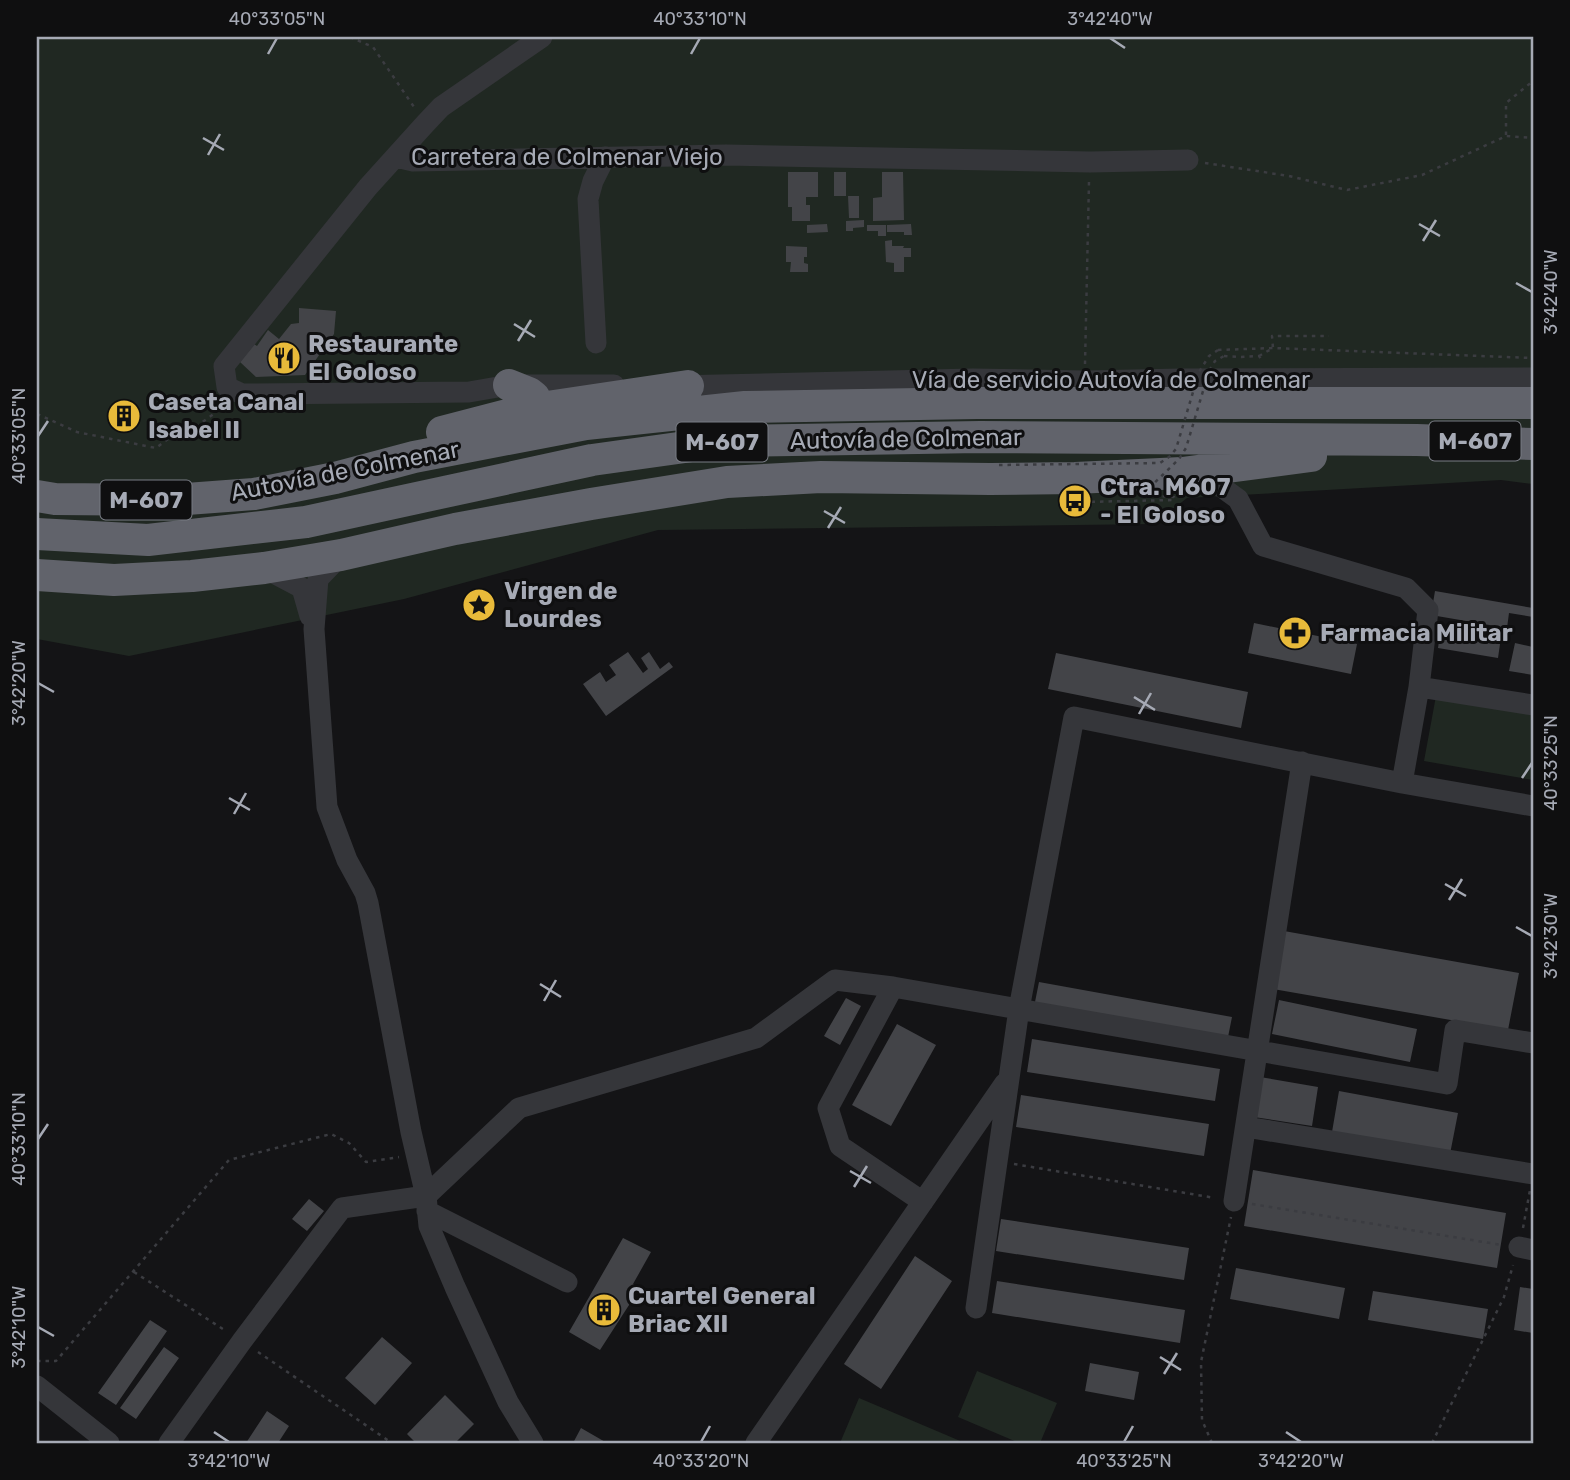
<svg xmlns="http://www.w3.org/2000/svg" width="1570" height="1480" viewBox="0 0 1570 1480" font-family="Rubik,sans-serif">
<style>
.green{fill:#202822}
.building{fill:#434448}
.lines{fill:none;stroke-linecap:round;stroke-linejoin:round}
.path{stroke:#3b3c41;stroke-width:2.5;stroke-dasharray:3.5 5;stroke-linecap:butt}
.minor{stroke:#35363a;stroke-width:21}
.highway{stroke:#61636b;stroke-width:32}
.path-bridge{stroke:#3b3c41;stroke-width:2.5;stroke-dasharray:3.5 5;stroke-linecap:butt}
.ticks{fill:none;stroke:#a6aab5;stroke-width:2.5}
.labels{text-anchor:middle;stroke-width:6;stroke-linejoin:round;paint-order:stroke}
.shield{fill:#0f0f10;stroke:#797c84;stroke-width:2}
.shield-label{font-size:23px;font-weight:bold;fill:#a6aab5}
.street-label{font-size:24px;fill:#a6aab5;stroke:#0f0f10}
.poi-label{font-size:24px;font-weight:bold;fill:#a6aab5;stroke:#0f0f10;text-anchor:start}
.neatline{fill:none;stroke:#a6aab5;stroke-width:2.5}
.ticks-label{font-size:18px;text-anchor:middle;fill:#a6aab5}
</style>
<rect width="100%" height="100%" fill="#141416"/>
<path class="green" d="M37,37H1533V484L1501,480L1187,498L1154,524L658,530L404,599L129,656L37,639Z
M1436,696L1533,713V780L1424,761Z
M977,1371L1057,1403L1040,1443H1019L958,1417Z
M859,1398L965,1443H840Z"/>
<path class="building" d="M788,172H818V197H806V205H810V221H792V207H788Z
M834,172H846V196H834Z
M882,172H903L904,220L873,221V198L882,197Z
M848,196H859V218H849Z
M864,220V227L853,228V231H846V221Z
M827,224L828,232L807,233V225Z
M911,224L912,235H904V232H887V225Z
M867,225H886V236H878V231H867Z
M892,240V246H904L903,248H911V257H904V272H894V263L886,262L885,241Z
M786,246L807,247V257H804V263L808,264V272H790L791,262H786Z
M299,308L336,311L334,334L305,375L256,377L240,362L254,344L257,346L268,330L279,339L291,324L299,323Z
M1435,591L1533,608V617L1509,613L1507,628L1431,615Z
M1254,623L1357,644L1351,674L1248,653Z
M1440,634L1500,644L1498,658L1438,648Z
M1515,643L1533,647V675L1509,671Z
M628,652L643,673L648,669L641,658L649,652L660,669L669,662L673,667L606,716L583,684L600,672L606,682L616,675L609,665Z
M1056,653L1248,692L1241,728L1048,689Z
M1284,931L1519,973L1508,1030L1273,989Z
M1039,982L1232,1017L1227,1042L1034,1007Z
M846,998L861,1006L840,1045L824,1036Z
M1279,1000L1417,1029L1410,1062L1272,1034Z
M897,1024L936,1045L891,1126L852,1105Z
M1032,1039L1220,1069L1215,1101L1027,1072Z
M1260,1077L1318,1087L1312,1126L1254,1117Z
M1339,1091L1458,1113L1450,1154L1332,1132Z
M1021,1095L1209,1124L1204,1156L1016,1127Z
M1253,1170L1506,1213L1497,1268L1244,1226Z
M309,1199L324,1211L307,1231L292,1219Z
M1001,1219L1189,1248L1184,1280L996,1251Z
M623,1238L651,1252L633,1284L640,1288L600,1350L569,1332Z
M915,1256L952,1281L881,1389L844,1364Z
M1236,1268L1345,1288L1339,1319L1230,1299Z
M997,1281L1185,1310L1180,1343L992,1313Z
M1520,1287L1533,1289V1333L1514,1330Z
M1373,1291L1488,1309L1483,1339L1368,1320Z
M150,1320L167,1331L116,1405L98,1393Z
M382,1337L412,1363L375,1405L345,1378Z
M164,1347L179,1358L136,1419L120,1408Z
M1090,1363L1139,1372L1134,1400L1085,1391Z
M445,1395L474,1424L455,1443H416L407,1434Z
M267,1411L289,1426L278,1443H246Z
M581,1428L607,1443H573Z"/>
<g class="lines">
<path class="path" d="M350,37L373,47L414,107
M1506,135V103L1533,81
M1205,163L1289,176L1347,190L1422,175L1506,136L1533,138
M1218,350L1273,348L1533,358
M1224,356L1241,357L1259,356L1263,361
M1259,356L1273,348L1272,336H1329
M1085,364L1089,181
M37,414L77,432L156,448L168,439L194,428L225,406
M1014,1164L1215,1198
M1252,1204L1502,1245
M1523,1228L1530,1190
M134,1272L226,1331
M258,1352L392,1443
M37,1361H56L229,1160L331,1134L349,1143L366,1162L399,1157
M1212,1443L1202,1420L1201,1362L1231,1217
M1432,1443L1504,1297L1513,1265"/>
<path class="minor" d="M542,37L441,107L425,124L368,187L224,366L227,387L242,394L469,392L509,385H614
M396,157L413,161L726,155L1090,162L1188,160
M596,343L588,199L593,181L605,157
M674,386L973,379L1085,381L1182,379L1533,378
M1193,476L1216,483L1238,499L1263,546L1406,588L1428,610L1419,687L1402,783
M341,555L318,579L314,629L327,807L347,860L365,893L368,903L411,1132L426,1196L429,1226L455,1287L508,1402L533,1443
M264,568L302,588L310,616
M1419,687L1533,705
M893,987L828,1108L840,1146L923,1202
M1246,1127L1533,1174
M1234,1201L1302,762
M427,1211L567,1282
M1519,1247L1533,1250
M976,1308L1019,1009L1074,717L1402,783L1533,806
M37,1386L109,1443
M169,1443L242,1341L342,1208L426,1196L519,1108L756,1038L835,980L893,987L1447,1084L1455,1030L1533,1043
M756,1443L1005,1083"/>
<path class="highway" d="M509,385L529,393L534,397V401L527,410
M442,432L527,410L688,386
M37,496L55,499L173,500L254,494L335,478L414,457L586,424L745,407L977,403H1533
M37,534L148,540L306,522L592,460L728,441L980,437L1417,440L1533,444
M37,575L114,580L192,576L264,568L341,555L455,529L591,504L727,482L821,477L990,479L1075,478L1182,473L1311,456"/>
<path class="path-bridge" d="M999,465L1160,463L1169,457L1176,449L1199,372L1209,356L1218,350
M1083,502L1174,500V497L1142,495L1179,459L1186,448L1209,371L1215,361L1224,356"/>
</g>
<path class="ticks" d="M1110,38L1125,48M268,54L277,38M691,54L700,38M203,138L224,150M208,155L220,134M1419,224L1440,236M1423,241L1436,220M1516,283L1532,292M514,324L535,337M518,341L531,320M38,436L48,421M824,511L845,523M828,528L841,507M38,683L54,692M1134,697L1155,710M1139,714L1151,693M1522,778L1532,763M229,798L250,810M234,814L246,793M1445,884L1466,896M1449,900L1462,879M1516,927L1532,936M540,984L561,997M544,1001L556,980M38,1139L48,1124M850,1171L871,1183M854,1187L867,1166M38,1327L54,1336M1160,1357L1181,1370M1164,1374L1177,1353M214,1432L229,1442M1286,1432L1301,1442M701,1442L710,1426M1124,1442L1133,1426"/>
<defs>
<symbol id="restaurant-disc" viewBox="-11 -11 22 22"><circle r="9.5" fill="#e8ba3a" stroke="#0f0f10"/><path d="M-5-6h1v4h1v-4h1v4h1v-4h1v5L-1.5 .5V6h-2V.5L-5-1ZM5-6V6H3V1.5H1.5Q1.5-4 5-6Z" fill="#111"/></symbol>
<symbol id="building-disc" viewBox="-11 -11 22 22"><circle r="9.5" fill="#e8ba3a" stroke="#0f0f10"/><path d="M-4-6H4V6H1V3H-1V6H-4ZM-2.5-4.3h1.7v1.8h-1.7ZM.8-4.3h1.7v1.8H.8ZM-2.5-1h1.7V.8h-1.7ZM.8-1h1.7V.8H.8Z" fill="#111"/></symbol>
<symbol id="bus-disc" viewBox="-11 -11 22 22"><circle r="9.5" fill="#e8ba3a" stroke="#0f0f10"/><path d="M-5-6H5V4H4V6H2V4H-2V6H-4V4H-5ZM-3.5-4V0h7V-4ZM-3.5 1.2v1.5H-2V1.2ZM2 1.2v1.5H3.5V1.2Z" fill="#111"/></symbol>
<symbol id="sight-disc" viewBox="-11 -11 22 22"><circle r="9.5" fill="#e8ba3a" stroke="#0f0f10"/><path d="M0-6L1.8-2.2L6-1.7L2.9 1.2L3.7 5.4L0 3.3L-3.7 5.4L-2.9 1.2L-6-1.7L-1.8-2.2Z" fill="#111"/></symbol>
<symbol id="pharmacy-disc" viewBox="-11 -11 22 22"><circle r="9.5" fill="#e8ba3a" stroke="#0f0f10"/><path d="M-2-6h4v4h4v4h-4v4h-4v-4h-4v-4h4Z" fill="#111"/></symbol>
</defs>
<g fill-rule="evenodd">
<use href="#restaurant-disc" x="265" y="339" width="38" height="38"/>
<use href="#building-disc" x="105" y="397" width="38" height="38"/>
<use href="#bus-disc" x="1056" y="482" width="38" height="38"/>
<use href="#sight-disc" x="460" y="586" width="38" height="38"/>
<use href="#pharmacy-disc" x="1276" y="614" width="38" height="38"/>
<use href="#building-disc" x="585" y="1291" width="38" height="38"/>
</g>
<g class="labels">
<g class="shield">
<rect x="1429.5" y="421.5" width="91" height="39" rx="5"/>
<rect x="676.5" y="422.5" width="91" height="39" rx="5"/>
<rect x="100.5" y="480.5" width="91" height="39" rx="5"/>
</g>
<g class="shield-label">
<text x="1475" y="449">M-607</text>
<text x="722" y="450">M-607</text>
<text x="146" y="508">M-607</text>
</g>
<g class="street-label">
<text x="567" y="165">Carretera de Colmenar Viejo</text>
<text x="1111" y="388">Vía de servicio Autovía de Colmenar</text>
<text transform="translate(906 439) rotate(-1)" y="8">Autovía de Colmenar</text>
<text transform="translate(345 471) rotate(-11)" y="8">Autovía de Colmenar</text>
</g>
<g class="poi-label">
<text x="308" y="352">Restaurante<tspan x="308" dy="28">El Goloso</tspan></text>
<text x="148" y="410">Caseta Canal<tspan x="148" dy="28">Isabel II</tspan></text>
<text x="1100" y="495">Ctra. M607<tspan x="1100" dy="28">- El Goloso</tspan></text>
<text x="504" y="599">Virgen de<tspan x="504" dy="28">Lourdes</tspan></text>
<text x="1320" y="641">Farmacia Militar</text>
<text x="628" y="1304">Cuartel General<tspan x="628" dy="28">Briac XII</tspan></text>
</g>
</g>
<rect width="1570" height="1480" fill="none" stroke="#0f0f10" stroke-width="77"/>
<rect x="38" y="38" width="1494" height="1404" class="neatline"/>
<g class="ticks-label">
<text x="277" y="25">40°33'05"N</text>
<text x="700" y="25">40°33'10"N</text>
<text x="1110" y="25">3°42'40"W</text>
<text transform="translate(1551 292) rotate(-90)" y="6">3°42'40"W</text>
<text transform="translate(19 436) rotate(-90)" y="6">40°33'05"N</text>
<text transform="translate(19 683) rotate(-90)" y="6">3°42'20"W</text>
<text transform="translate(1551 763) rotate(-90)" y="6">40°33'25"N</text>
<text transform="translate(1551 936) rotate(-90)" y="6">3°42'30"W</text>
<text transform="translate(19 1139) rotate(-90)" y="6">40°33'10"N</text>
<text transform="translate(19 1327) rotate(-90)" y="6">3°42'10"W</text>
<text x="229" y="1467">3°42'10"W</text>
<text x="701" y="1467">40°33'20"N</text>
<text x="1124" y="1467">40°33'25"N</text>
<text x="1301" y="1467">3°42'20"W</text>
</g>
</svg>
